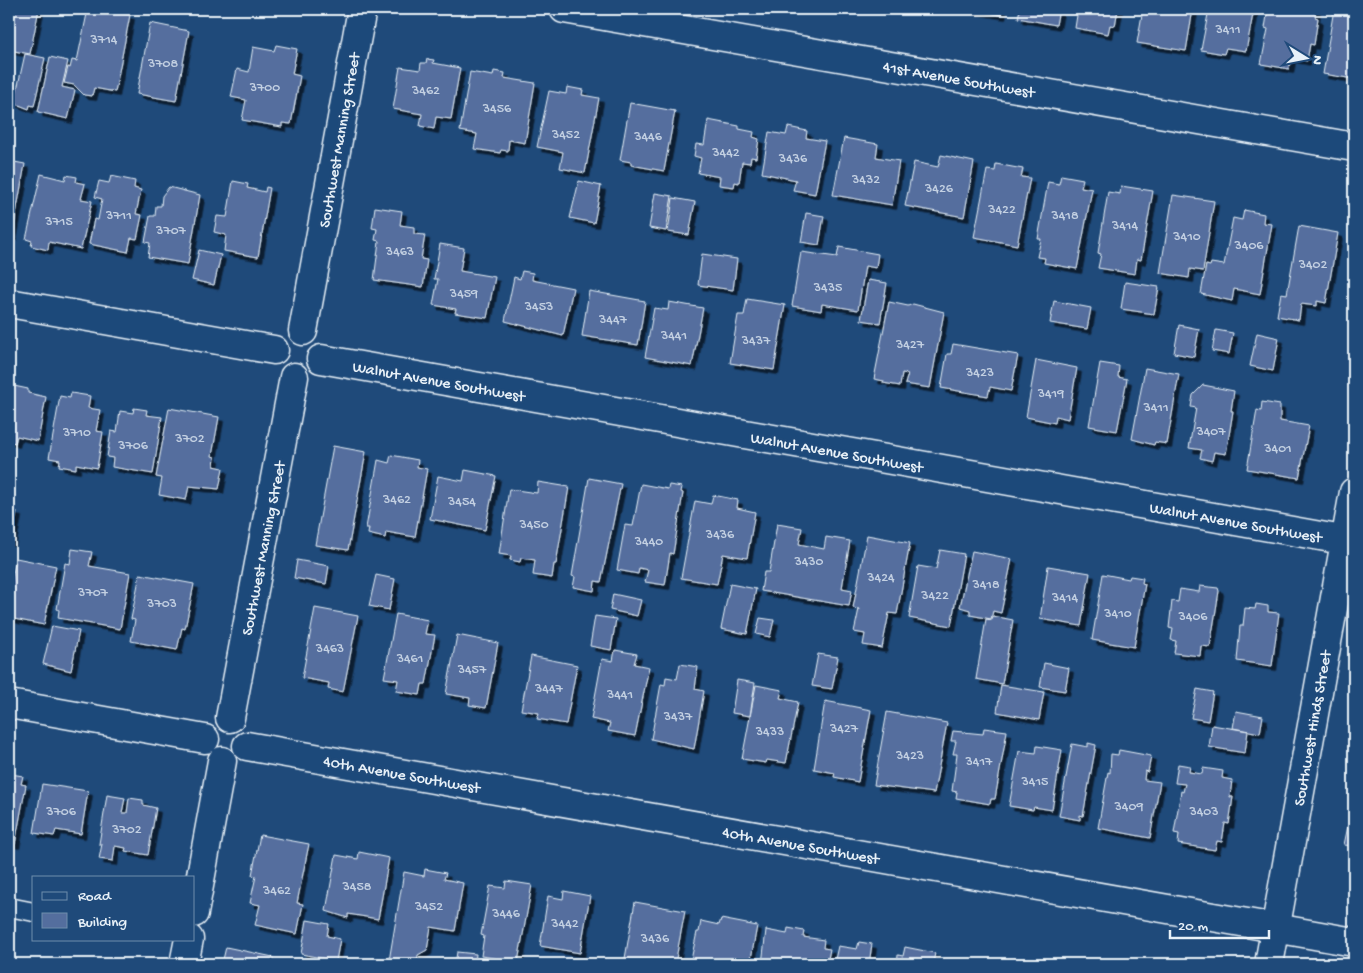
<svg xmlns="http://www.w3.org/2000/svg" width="1363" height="973" viewBox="0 0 1363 973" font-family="'Gochi Hand',sans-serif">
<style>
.building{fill:#546e9e;stroke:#e8f1f8;filter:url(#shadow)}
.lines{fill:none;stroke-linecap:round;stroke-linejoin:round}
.service-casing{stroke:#e8f1f8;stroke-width:21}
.minor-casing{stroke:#e8f1f8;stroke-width:31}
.service{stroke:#1f4a7a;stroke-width:18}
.minor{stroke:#1f4a7a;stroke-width:28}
.labels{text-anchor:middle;stroke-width:5;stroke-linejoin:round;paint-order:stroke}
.number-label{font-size:14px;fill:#c3d0e2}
.street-label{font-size:16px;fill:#e8f1f8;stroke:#1f4a7a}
</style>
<defs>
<filter id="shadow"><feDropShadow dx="4.5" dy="4.5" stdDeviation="0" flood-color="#0009"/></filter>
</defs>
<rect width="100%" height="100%" fill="#1f4a7a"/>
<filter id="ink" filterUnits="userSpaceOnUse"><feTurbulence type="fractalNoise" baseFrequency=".02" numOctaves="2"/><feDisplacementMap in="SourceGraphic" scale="10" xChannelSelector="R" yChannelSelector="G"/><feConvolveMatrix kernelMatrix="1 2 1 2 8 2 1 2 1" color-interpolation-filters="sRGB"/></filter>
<g filter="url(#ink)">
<path class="building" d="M9,9H39L30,54L9,50Z
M88,9H112V12L130,15L115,92L94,88L92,96L84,95L74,85L64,83L68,67L70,68L72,60L77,61Z
M966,9H1002L1001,15Z
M1020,9H1059L1056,25L1018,18Z
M1078,9H1118L1115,26L1110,25L1108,34L1075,28Z
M1143,9H1193L1186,51L1137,43Z
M1209,9H1254L1246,51L1226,48L1224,54L1201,50Z
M1268,9H1316L1315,17L1318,18L1314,45L1310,44L1307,61L1291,58L1289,69L1261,64L1268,29L1265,28Z
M1334,9H1354V79L1323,74Z
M150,23L189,31L176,101L137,94Z
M276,45L297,49L292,74L300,76L291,124L282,123V127L242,120L246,100L231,97L237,69L249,72L253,47L274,51Z
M25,54L45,58L34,106L30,105L29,109L14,103Z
M50,57L68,61L62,87L75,90L68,119L38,112Z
M427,59L434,60L433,63L460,68L451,119L436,117L434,129L420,126L422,114L393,109L400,67L420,70L421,63H426Z
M494,71L505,73L504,78L535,83L525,143L509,140L508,151L501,150L500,153L474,149L477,134L460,131L470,72L493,76Z
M567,87L583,90L582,95L599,98L585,173L560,168L563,152L537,147L549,91L566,94Z
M630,103L675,111L664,171L631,165V162L620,160Z
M708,120L739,126V129L754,132L753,137L759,139L756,158L751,157L750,163L742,162L739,183L735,182L734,187L719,185L720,177L698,173L701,158L694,156L696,144L704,145Z
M788,127L807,131L806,138L825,141L815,194L793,190L796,180L762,173L769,132L786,135Z
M844,138L878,144L876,157L899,161L892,205L833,195Z
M941,155L974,162L964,217L905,206L914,162L938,167Z
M9,161L25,164L12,236L9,235Z
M996,164L1023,169L1021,177L1030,178L1017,245L974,237L987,170L995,171Z
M41,174L65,180L66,175L77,177L76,182L85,184L81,199L92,201L81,249L49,242L48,250L31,246L32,241L26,239Z
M1061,175L1083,179L1081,187L1092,189L1077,269L1044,263L1045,258L1037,257L1041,239H1038L1048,182L1059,184Z
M111,176L135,181L134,188L141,190L136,214L142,215L137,239L131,238L128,252L89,244L94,219L98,220L102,199L95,197L99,181L109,183Z
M233,181L248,184L247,188L265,192L266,187L270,188L258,257L224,251L226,235L214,232L217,216L227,217Z
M579,181L601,186L594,223L570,218Z
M1121,186L1153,191L1141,260L1137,259L1135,274L1098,268L1101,254L1098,253L1108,192L1120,194Z
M169,187L200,195L188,264L148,257L150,243L145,242L150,216H155L156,206H161L162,196Z
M655,193L672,196L666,231L649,228Z
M1173,195L1214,201L1203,271L1190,269L1189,278L1160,273Z
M673,198L695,202L689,235L668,232Z
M375,207L402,211L400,225L414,227V234L425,235L421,259L427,260L423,287L374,280L379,241L375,240L377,229L372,228Z
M1244,210L1264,214L1263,223L1272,224L1260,294L1234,289L1232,301L1201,294L1206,265L1210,266L1211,263L1224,265L1233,218L1242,220Z
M806,213L824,216L819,245L801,242Z
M1299,226L1338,233L1326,303L1317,301V306L1301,304L1299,320L1277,316L1281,293L1287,294Z
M440,244L464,248L460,271L495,277L487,318L455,313L456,309L433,305L438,279H434Z
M839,247L878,254L876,268L865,266L858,310L822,304L821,311L792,306L801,252L837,257Z
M199,250L221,255L214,285L192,280Z
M702,254L737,259L733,290L698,285Z
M522,271L533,273L532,280L573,288L563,336L505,321L514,277L520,279Z
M868,280L887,283L880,323L861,320Z
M1125,282L1159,287L1154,314L1121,309Z
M589,291L645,301L638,345L582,336Z
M747,299L785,305L774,370L730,363L738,315H744Z
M1054,301L1091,308L1087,329L1050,323Z
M669,302L703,308L692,366L645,357L654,308L668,310Z
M889,302L908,306L913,304L944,312L930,388L905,384L908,374L902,373L900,386L883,383L884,381L874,379Z
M1179,325L1199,329L1194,357L1174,353Z
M1216,330L1233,333L1229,354L1212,351Z
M1257,333L1279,338L1273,371L1250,366Z
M953,344L1018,355L1011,391L990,387L988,396L941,388L947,354H951Z
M1036,360L1077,368L1068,419L1056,416L1055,423L1026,417Z
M1100,363L1119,366L1118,377L1127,379L1117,431L1089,426Z
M1145,368L1179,374L1167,444L1155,442L1154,445L1132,439Z
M1203,385L1234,391L1231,411H1233L1226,454L1214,452L1212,461L1200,458L1202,450L1189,448L1196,408L1191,407L1193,395Z
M14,386L28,389V393L46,397L38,441L17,436L15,443L9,441V393L12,394Z
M71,393L90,396L88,408L100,410L96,431L103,432L97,468L76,464V469L59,466L60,460L49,458L60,396L70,398Z
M1262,402L1280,405V421L1309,426L1299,478L1247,469L1257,410L1261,411Z
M134,408L147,410L146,415L162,417L153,474L112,467L113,458L107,457L111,431L117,432L120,411L133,413Z
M169,408L219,417L212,456L215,457L214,466L223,468L219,489L189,486L186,500L159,495L162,478L156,477Z
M333,446L366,452L348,550L315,545Z
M391,455L418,460L417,467L427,469L415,537L386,532L385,538L368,534L369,528H366L378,460L389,463Z
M465,470L496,476L485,530L430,519L438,476L463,481Z
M589,478L621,484L601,582L595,581L594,591L573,587L575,577L572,576Z
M538,482L569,487L556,564H554L552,578L533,575L535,560L521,558L520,562L510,560L511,556L499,554L509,489L537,493Z
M641,484L668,489L669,485L682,487L681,492L683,493L673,554L670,553L665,585L645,582L648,570L639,568L638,574L617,570L625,525L633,526Z
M713,495L738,500L737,508L755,512L747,558L723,554L717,584L681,578L695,501L711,504Z
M9,511L17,512L11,542H9Z
M777,524L802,528L799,544L824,549L826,537L850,541L842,588L852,590L849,606L761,591L764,572H769Z
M867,535L910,543L897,614L889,613L882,648L863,645L865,634L854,632L859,609L853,608Z
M72,549L92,552L89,566L130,573L120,629L58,618L59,610L57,609L65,563L70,564Z
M940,550L964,554L951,626L909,618L918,566L936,569Z
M972,551L1012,559L1001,613L993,611L991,619L970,615V610L960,607Z
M16,558L56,566L44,625L9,618V595Z
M297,560L329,566L326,584L294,578Z
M1048,566L1090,573L1081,626L1040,619Z
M140,574L194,584L185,629L182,628L177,650L131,641L135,620L131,619Z
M1103,574L1129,579L1130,576L1143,578L1142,583L1145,584L1134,647L1092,640Z
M376,575L395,579L389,610L369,606Z
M730,584L756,589L747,634L721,629Z
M1200,586L1218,588L1219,591L1210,647L1201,646L1200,656L1174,653L1176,641L1171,640L1173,629L1169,628L1172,601L1178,602L1180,589L1199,592Z
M613,594L641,600L637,616L610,610Z
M1256,604L1268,606V612L1279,613L1272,666L1237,661L1240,626H1243L1245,608L1255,609Z
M315,608L358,616L343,692L328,689L329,683L302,678Z
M396,614L428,620L425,634L435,635L426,684H422L420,695L396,691L398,680L384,678Z
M595,616L616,619L611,650L590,646Z
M993,616L1013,620L1002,684L976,679L986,619L992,620Z
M760,618L774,620L770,637L756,634Z
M52,626L79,631L71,671L43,664Z
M457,635L498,643L486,708L469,705L470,698L446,694Z
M615,650L637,654L634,664L649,667L635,736L608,731L610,723L591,719L602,659L613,661Z
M818,654L838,657L832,689L812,686Z
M531,656L577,665L566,724L537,719L539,713L521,710Z
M1044,663L1069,668L1065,691L1040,687Z
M680,664L698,667L695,689L704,691L694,749L651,739L661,684L665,685L666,677L677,679Z
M737,680L755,683L750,716L732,713Z
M756,685L782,690L780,698L798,702L786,763L767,760L766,763L742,759Z
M1001,685L1044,692L1039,720L997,712Z
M1197,689L1213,692L1208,721L1191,718Z
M825,701L871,710L858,782L834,777L835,773L814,769Z
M1236,711L1263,716L1260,733L1233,728Z
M887,712L947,723L934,793L874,785Z
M1212,725L1248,731L1245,753L1209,747Z
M984,728L1007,731L995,799H991L990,804L956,798L957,792L952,791L957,754H953L956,741H951L953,731L983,734Z
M1088,743L1096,745L1083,816L1080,815V820L1059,816L1072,744L1088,747Z
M1037,746L1062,750L1052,810L1034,807L1033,810L1009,806L1019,751L1036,753Z
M1119,750L1151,756L1148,772L1145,771L1144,780L1160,782L1150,838L1098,828L1108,772L1110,773L1111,754L1118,755Z
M1178,764L1190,766L1189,772L1202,774L1203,768L1223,771L1222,778L1232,780L1230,797H1233L1229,824L1225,823L1222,842L1217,841L1215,850L1178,844L1179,834L1174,833L1181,791L1183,792L1185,784L1175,783Z
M11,774L23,776L21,784L26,785L15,844L9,843V780Z
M42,784L88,791L81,834L56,830L54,836L34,833Z
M107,795L125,798L122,813H127L129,798L143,800V805L156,808L148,855L125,851L126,848L115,846L113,861L99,859L102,844H99Z
M1348,826L1354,828V846L1344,845Z
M260,835L309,844L297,903L303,904L297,934L255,925L260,905L250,903L256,876L252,875Z
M359,852L389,858L378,919L348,914V918L326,911L336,855L358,859Z
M425,869L446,873L444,879L463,883L455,931L431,927L427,950L418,955L417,964L389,961L404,872L424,876Z
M506,881L532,885L518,962L481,956L484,936L481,935L490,886L505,888Z
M564,891L590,896L580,953L540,946L548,896L563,899Z
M635,902L685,911L675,964H624Z
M721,919L757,926L750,964H693L694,961L691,960L697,932H699L701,921L719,925Z
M307,920L329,924L327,936L340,939L336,961L301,954Z
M788,928L804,931L803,937L824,940L823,948L830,949L827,964H762L766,930L787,934Z
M859,942L872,944L869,964H834L838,946L857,949Z
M226,947L273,957L272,964H222Z
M905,947L935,953L933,963L937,964H897L898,955L903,956Z
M457,952L476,954L475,964H455Z
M963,960L991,964H962Z"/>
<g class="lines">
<defs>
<path id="service" d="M9,907L34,912"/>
<path id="minor" d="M564,9L1354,147
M9,303L274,350
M303,331L362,9
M321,359L1354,542
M9,704L205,739
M230,718L294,377
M247,746L1354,942
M194,913L222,761
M184,964L189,939
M1269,964L1354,492"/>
</defs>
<use href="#service" class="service-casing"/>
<use href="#minor" class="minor-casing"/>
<use href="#service" class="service"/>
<use href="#minor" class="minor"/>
</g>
</g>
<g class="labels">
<g class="number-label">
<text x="1228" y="33">3411</text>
<text x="104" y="43">3714</text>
<text x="163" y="67">3708</text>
<text x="265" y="91">3700</text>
<text x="426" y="94">3462</text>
<text x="497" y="112">3456</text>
<text x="566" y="138">3452</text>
<text x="648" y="140">3446</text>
<text x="726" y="156">3442</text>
<text x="793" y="162">3436</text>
<text x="866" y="183">3432</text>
<text x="939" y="192">3426</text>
<text x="1002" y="213">3422</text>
<text x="119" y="219">3711</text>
<text x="1065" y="219">3418</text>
<text x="59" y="225">3715</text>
<text x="1125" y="229">3414</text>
<text x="171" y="234">3707</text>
<text x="1187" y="240">3410</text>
<text x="1249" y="249">3406</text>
<text x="400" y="255">3463</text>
<text x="1313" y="268">3402</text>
<text x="828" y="291">3435</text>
<text x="464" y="297">3459</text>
<text x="539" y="310">3453</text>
<text x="613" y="323">3447</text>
<text x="674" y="339">3441</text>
<text x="756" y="344">3437</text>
<text x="910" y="348">3427</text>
<text x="980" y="376">3423</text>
<text x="1051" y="397">3419</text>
<text x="1156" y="411">3411</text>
<text x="1211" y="435">3407</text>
<text x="77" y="436">3710</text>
<text x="190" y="442">3702</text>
<text x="133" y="449">3706</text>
<text x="1278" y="452">3401</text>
<text x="397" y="503">3462</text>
<text x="462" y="505">3454</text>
<text x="534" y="528">3450</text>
<text x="720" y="538">3436</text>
<text x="649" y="545">3440</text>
<text x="809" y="565">3430</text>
<text x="881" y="581">3424</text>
<text x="986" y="588">3418</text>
<text x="93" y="596">3707</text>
<text x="935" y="599">3422</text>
<text x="1065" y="601">3414</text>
<text x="162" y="607">3703</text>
<text x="1118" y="617">3410</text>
<text x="1193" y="620">3406</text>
<text x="330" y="652">3463</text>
<text x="410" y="662">3461</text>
<text x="472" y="673">3457</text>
<text x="549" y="692">3447</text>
<text x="620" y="698">3441</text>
<text x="678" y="720">3437</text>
<text x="844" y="732">3427</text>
<text x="770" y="735">3433</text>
<text x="910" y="759">3423</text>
<text x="979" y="765">3417</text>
<text x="1035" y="785">3415</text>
<text x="1129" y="810">3409</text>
<text x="61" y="815">3706</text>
<text x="1204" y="815">3403</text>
<text x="127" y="833">3702</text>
<text x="357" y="890">3458</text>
<text x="277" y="894">3462</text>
<text x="429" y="910">3452</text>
<text x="506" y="917">3446</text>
<text x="565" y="927">3442</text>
<text x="655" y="942">3436</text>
</g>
<g class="street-label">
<text transform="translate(959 78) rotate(10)" y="6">41st Avenue Southwest</text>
<text transform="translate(338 140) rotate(-80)" y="6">Southwest Manning Street</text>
<text transform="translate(439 380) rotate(10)" y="6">Walnut Avenue Southwest</text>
<text transform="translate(837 451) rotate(10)" y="6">Walnut Avenue Southwest</text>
<text transform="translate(1236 521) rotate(10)" y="6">Walnut Avenue Southwest</text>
<text transform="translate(262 548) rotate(-79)" y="6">Southwest Manning Street</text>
<text transform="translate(1311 728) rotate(-80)" y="6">Southwest Hinds Street</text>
<text transform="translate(402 773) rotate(10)" y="6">40th Avenue Southwest</text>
<text transform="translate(801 844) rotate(10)" y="6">40th Avenue Southwest</text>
</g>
</g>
<rect width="1363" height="973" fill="none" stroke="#1f4a7a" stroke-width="30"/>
<rect x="15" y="15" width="1333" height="943" fill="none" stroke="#e8f1f8" stroke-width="2" filter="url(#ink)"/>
<rect x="32" y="876" width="162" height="65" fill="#1f4a7a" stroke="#6f8dac"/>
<rect x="42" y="892" width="25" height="8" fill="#1f4a7a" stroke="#6f8dac"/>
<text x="78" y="900" font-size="15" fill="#e8f1f8">Road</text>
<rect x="42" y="913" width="25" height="15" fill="#546e9e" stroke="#6f8dac"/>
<text x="78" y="926" font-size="15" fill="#e8f1f8">Building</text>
<g transform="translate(1306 58) rotate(100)" stroke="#1f4a7a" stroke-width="4" paint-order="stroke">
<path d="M0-4L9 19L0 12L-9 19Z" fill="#e8f1f8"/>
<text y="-8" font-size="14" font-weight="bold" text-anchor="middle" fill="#e8f1f8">N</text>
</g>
<path d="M1170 930v8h99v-8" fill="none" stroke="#e8f1f8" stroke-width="2.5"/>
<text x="1178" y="930" font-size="15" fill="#e8f1f8" stroke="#1f4a7a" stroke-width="4" paint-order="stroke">20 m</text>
</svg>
